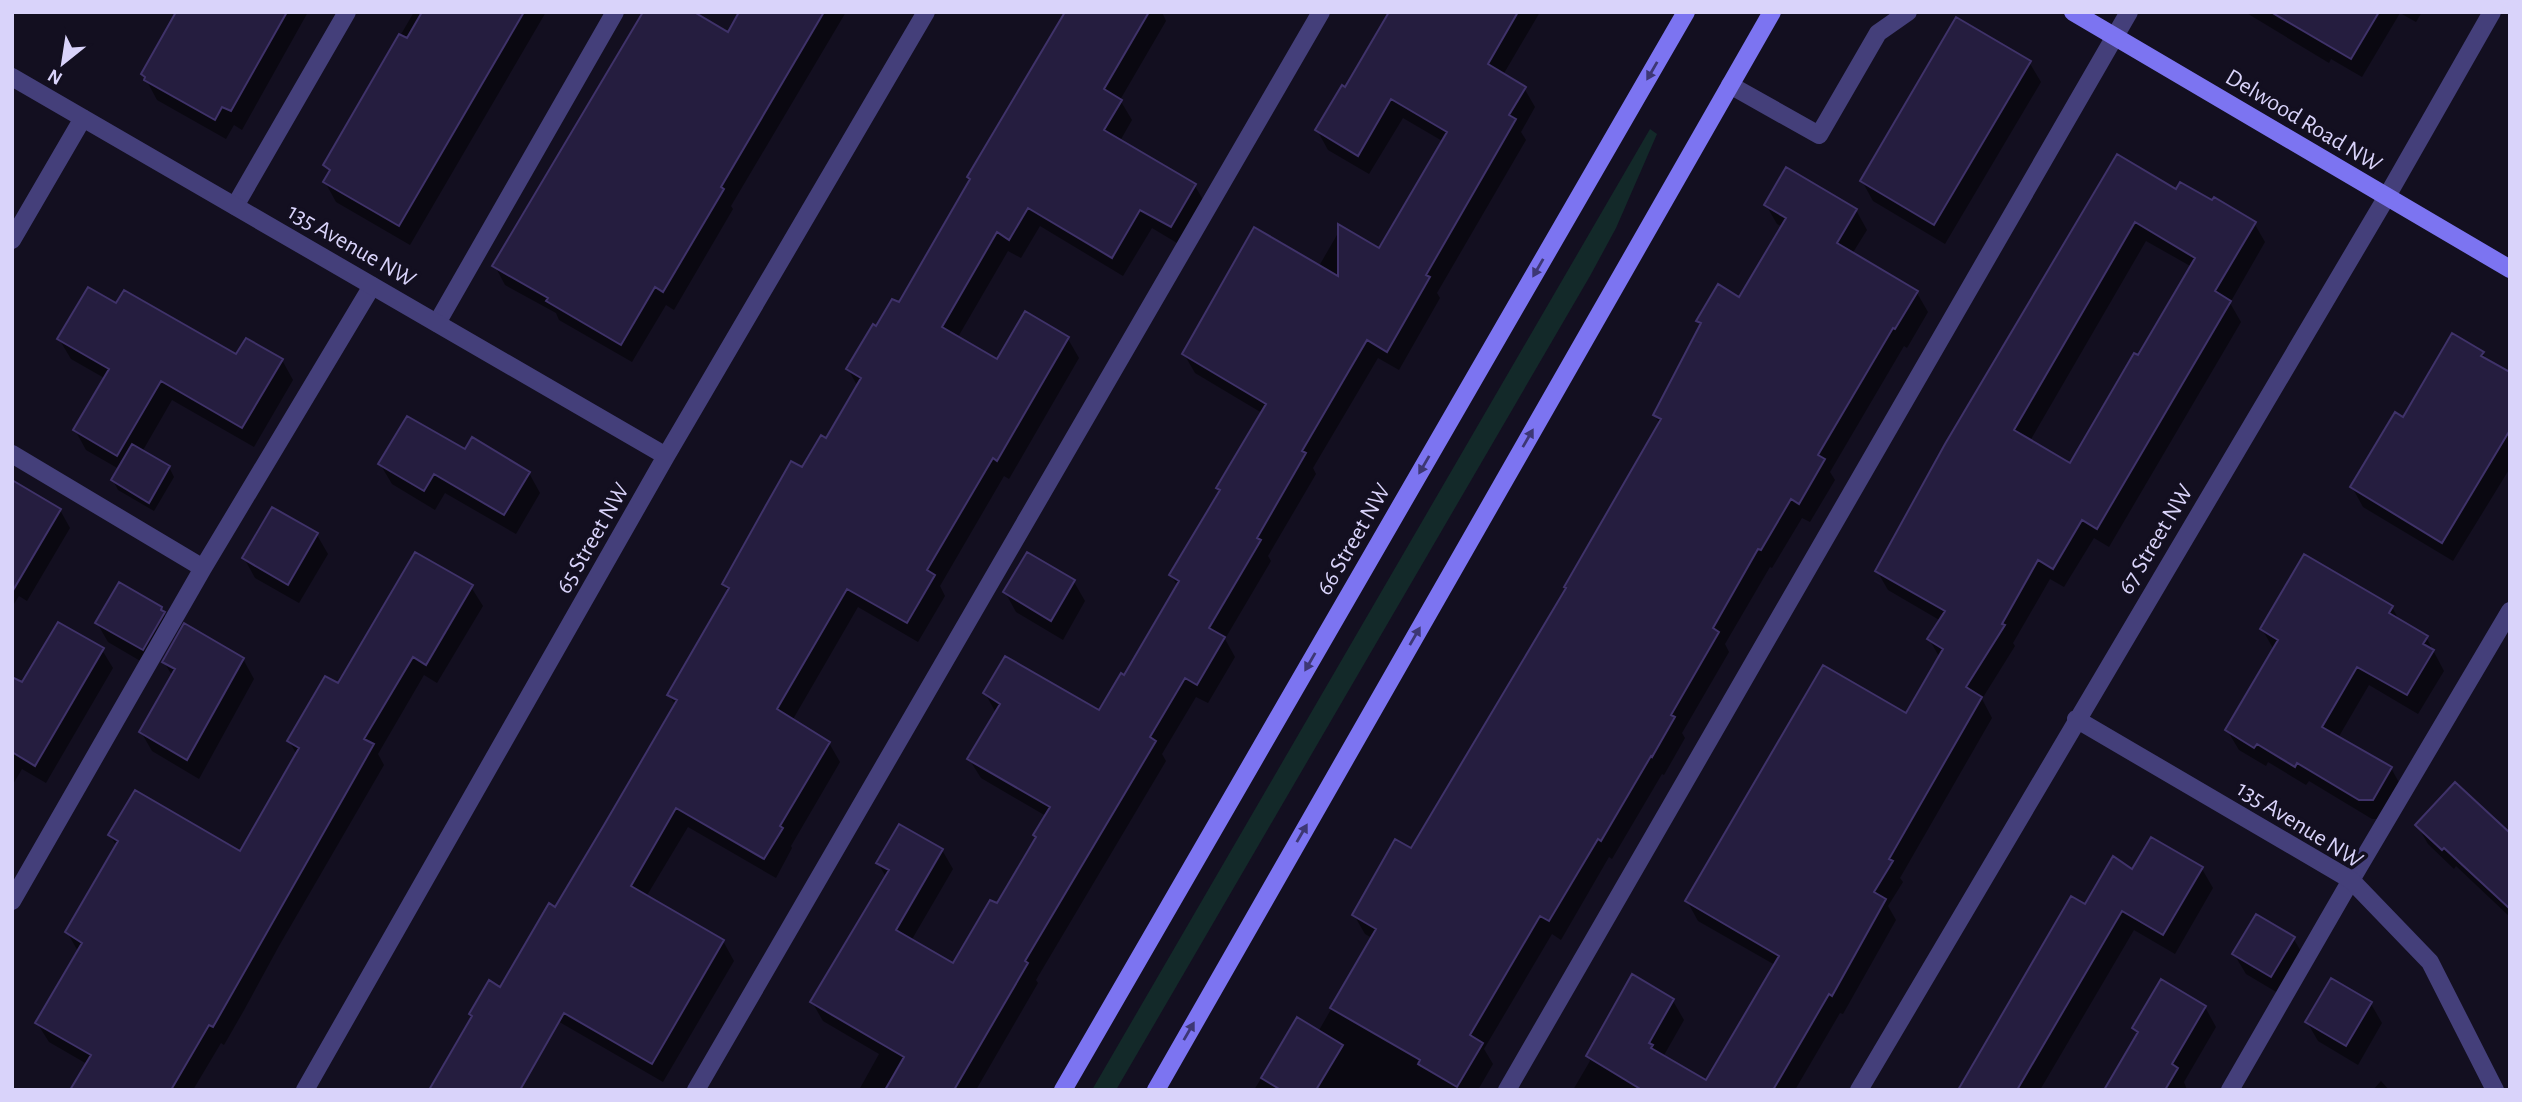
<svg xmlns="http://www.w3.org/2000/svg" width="2522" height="1102" viewBox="0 0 2522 1102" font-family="'Alegreya Sans',sans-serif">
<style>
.green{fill:#132929}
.shadow{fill:#0007;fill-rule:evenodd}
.building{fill:#251d3f;stroke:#3f3269;stroke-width:2;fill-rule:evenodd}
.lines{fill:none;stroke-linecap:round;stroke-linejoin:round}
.lane{stroke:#443f7a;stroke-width:18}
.street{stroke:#443f7a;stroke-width:18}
.secondary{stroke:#7c74f1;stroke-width:18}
.oneway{fill:#3d3774}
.labels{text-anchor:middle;stroke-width:7;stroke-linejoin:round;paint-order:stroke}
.street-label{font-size:24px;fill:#d9d3fa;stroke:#130f20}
</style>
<rect width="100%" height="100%" fill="#130f20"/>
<path class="green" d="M1650,129L1657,134L1616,228L1590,276L1116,1090H1092Z"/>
<path class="shadow" d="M179,12H308L242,130L234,125L226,139L157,100L143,74Z
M414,12H546L410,245L336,202L325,182L330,174L325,165Z
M741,12H846L731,206L733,209L674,310L666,305L632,362L559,320L556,313L505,285L495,266L728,35Z
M1083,12H1162L1166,21L1120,100L1132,120L1120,141L1195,186L1206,205L1182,246L1152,228L1123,276L1040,226L1021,258L1008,251L958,337L998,361L1068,339L1079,358L1009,479L1004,476L940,586L945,596L918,642L858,607L792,721L829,743L840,762L791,846L792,848L776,878L688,827L646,897L723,941L734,961L663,1082L518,998L556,909L676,706L669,695L728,592L724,584L803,470L827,440L858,387L848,369L877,328L899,305Z
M1432,12H1540L1503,75L1524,88L1535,107L1521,132L1526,140L1437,293L1440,298L1399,370L1378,358L1313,468L1316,474L1268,556L1271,561L1225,639L1235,657L1208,703L1196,697L1162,754L1166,761L1036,980L1038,983L976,1090H859L879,1054L823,1021L812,1002L886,877L878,863L942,850L953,869L911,941L954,966L997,906L1037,838L1046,816L981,778L969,759L996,713L985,693L1100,713L1125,677L1178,587L1171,575L1221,492L1218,488L1262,413L1195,373L1184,354L1319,266L1341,228L1380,250L1444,142L1403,118L1369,174L1328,150L1317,130L1346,90Z
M2245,12H2422L2416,22L2400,13L2362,77L2331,59L2329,63Z
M2029,62L2041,82L1945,244L1873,201L1862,181Z
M2117,156L2177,191L2254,223L2265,242L2230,303L2241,322L2109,547L2094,538L2064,587L2050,579L2013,643L2015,646L1982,699L1992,718L1900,878L1903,882L1888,906L1896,920L1843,1014L1840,1013L1795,1090H1573L1590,1061L1588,1056L1673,1001L1684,1020L1663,1057L1707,1082L1775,965L1698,921L1687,901L1907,715L1940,658L1929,639L1941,621L1888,590L1877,571ZM2146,241L2192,267L2070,466L2030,441Z
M1766,205L1856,210L1867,230L1852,254L1917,293L1928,312L1907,348L1904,346L1830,472L1835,480L1810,522L1802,518L1772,568L1770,567L1725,644L1729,652L1682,733L1685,738L1664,775L1662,774L1612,859L1609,857L1561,940L1552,934L1484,1049L1493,1064L1478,1090H1254L1297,1020L1318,1032L1372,938L1365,934L1354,915L1412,850L1567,589L1660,425L1655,415L1701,325L1698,321L1740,299L1783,227L1777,224Z
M117,306L237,356L282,360L293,380L254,447L172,400L142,452L169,467L174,477L154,511L118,490L113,480L119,469L86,450L75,430L106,379L71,359L59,339Z
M2483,353L2488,362L2510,375V468L2453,561L2363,507L2352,487L2403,419Z
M465,452L529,473L540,493L516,534L445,493L435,510L392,484L380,464Z
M12,482L60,510L70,528L27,601L19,596L12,607Z
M317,535L328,554L299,603L255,578L244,558Z
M1027,554L1074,582L1085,601L1063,640L1016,612L1005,592Z
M471,587L483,606L437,683L424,675L378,754L384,765L279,946L243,1012L224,1045L221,1043L193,1090H72L87,1064L49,1042L37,1023L79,953L67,932L117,847L110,835L240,853L297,755L289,741L339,686Z
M2392,607L2400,622L2426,637L2444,671L2418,714L2369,685L2338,738L2391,768L2402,788L2384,819H2372L2309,781L2306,785L2268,762L2266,766L2239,750L2227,730L2274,650L2262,629Z
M161,609L175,633L154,669L108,642L97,623Z
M102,650L113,668L46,783L22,769L12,786V679L23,685Z
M243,659L254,679L199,779L152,751L141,732L173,677L164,662Z
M2417,825L2510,836V917L2456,866L2454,869L2428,844Z
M2202,869L2213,888L2175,954L2134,930L2040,1090H1959L2085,906L2133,871Z
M2293,938L2305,958L2283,996L2246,974L2234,954Z
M2331,981L2371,1004L2382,1023L2358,1065L2318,1041L2307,1022Z
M2205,1007L2216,1027L2184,1082L2187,1090H2106L2138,1035L2134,1028Z
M2381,1081L2389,1090H2373Z"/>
<path class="building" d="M176,12H287L231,111L222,107L215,120L144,80L145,77L141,74Z
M422,12H524L399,226L323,182L330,170L323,165L399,34L407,38Z
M643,12H694L728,32L739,12H824L721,187L724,189L663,292L655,287L621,345L546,301L548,298L492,266Z
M1065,12H1149L1104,89L1122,100L1104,130L1196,184L1171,227L1140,210L1112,258L1028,208L1009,240L997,232L942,327L997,359L1025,311L1069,337L997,461L993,458L927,570L935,575L907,623L847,589L777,709L830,742L780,826L783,828L764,859L676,808L631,886L724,940L652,1064L564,1013L520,1090H429L472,1016L469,1014L489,980L500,987L549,903L555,907L604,825L677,700L667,695L729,588L722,584L765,507L791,461L802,467L821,435L826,438L861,378L846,369L873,324L876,326L892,299L899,302L970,179L967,177Z
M1389,12H1518L1488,64L1526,87L1509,115L1516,119L1426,275L1430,277L1387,352L1367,340L1302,451L1306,453L1257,538L1261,540L1209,628L1225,637L1197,685L1185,678L1150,737L1156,741L1025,961L1028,963L954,1090H885L904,1057L810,1002L889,870L876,863L899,824L943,849L896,930L953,963L990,900L997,903L1036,837L1033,835L1050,807L967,759L1000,704L983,693L1005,656L1099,710L1121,673L1124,675L1179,581L1169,575L1220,490L1216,488L1266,404L1182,354L1254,227L1338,276V224L1379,248L1447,132L1391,99L1358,156L1315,130L1342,85L1345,87Z
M2271,12H2379L2351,59Z
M1956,17L2031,61L1934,225L1860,181Z
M2117,154L2176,189L2180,182L2212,200L2214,197L2256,222L2215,291L2231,301L2097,529L2082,520L2053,569L2038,560L2002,624L2005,625L1966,687L1982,697L1889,859L1893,861L1874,892L1886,899L1832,996L1829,994L1773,1090H1642L1586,1056L1632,974L1674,999L1649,1043L1653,1045L1651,1048L1706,1080L1779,956L1685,901L1823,665L1906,713L1943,649L1927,639L1945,611L1875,571L1945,444ZM2135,222L2195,258L2138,355L2134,353L2070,463L2014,430Z
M1786,167L1857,209L1837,243L1918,291L1895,329L1893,328L1818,455L1825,459L1799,504L1791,499L1761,550L1758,549L1713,628L1719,632L1671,715L1675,717L1652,757L1651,756L1601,841L1598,839L1549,921L1540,916L1470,1035L1483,1043L1457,1087L1418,1064L1420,1060L1330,1008L1376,929L1352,915L1395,839L1411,848L1566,588L1564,587L1661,419L1653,415L1701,323L1696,321L1718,284L1739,297L1786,218L1764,205Z
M88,287L116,303L124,290L236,354L246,338L283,359L242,428L161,381L117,456L73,430L109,369L57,339Z
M2452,333L2484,352L2481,356L2510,372V430L2442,543L2350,487L2395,412L2403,417Z
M407,416L465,449L472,437L530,472L504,515L434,474L424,491L378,464Z
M132,444L170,466L149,503L111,480Z
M12,480L61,509L12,592Z
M272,507L318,533L288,585L242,558Z
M415,552L473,585L426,665L413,657L364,739L374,744L213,1027L209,1025L171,1090H70L91,1055L35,1023L82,943L65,932L118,841L108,835L135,790L240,851L299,748L287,741L325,676L338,683Z
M1027,552L1075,580L1051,621L1003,592Z
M2304,554L2393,606L2389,613L2428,636L2423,644L2434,650L2407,695L2357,667L2322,727L2392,767L2373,800H2359L2297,763L2295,767L2257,744L2254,748L2225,730L2278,640L2260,629Z
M119,582L162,607L161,610L165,612L143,650L95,623Z
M58,622L104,648L35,766L12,752V677L22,682Z
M184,623L244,658L187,760L139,732L175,669L162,662Z
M2455,782L2510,833V909L2444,848L2442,850L2415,825Z
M2151,837L2203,867L2163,935L2122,911L2017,1090H1958L2071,896L2085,904L2113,856L2132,869Z
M2256,914L2295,937L2271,977L2232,954Z
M2331,978L2372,1002L2346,1046L2305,1022Z
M2161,979L2206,1006L2172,1064L2178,1068L2165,1090H2104L2138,1032L2132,1028Z
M1297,1017L1343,1045L1316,1090H1281L1261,1078Z"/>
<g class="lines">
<path class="lane" d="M1730,85L1819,135L1878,33L1908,12
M235,206L347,12
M437,323L615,12
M12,454L203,568
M12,901L203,568L372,286
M696,1090L1321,12
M1507,1090L2129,12
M2230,1090L2351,880L2510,611"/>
<path class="street" d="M12,77L666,456
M12,240L83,118
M2076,719L2351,880L2430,962L2495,1090
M305,1090L666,456L926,12
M1859,1090L2386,198L2492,12"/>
<path class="secondary" d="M2073,12L2510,269
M1063,1090L1686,12
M1156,1090L1772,12"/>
</g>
<defs><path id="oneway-solid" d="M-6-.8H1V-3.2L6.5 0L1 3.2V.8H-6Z" transform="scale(1.75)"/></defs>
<g class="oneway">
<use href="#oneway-solid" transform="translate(1652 71) rotate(120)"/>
<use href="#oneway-solid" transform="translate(1538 268) rotate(120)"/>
<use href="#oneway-solid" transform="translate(1528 438) rotate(-60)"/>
<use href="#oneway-solid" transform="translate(1424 465) rotate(120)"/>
<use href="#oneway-solid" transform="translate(1415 636) rotate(-60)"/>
<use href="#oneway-solid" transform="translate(1310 662) rotate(120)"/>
<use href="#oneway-solid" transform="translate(1302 833) rotate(-60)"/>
<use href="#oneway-solid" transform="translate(1189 1031) rotate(-60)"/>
</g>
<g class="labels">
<g class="street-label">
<text transform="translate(2304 120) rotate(31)" y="8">Delwood Road NW</text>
<text transform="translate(352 245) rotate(30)" y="8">135 Avenue NW</text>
<text transform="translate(592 538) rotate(-60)" y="8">65 Street NW</text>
<text transform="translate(1353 539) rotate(-60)" y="8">66 Street NW</text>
<text transform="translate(2155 539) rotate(-59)" y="8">67 Street NW</text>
<text transform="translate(2300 824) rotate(32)" y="8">135 Avenue NW</text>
</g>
</g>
<rect width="2522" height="1102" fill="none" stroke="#d9d3fa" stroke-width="28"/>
<g transform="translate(63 63) rotate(210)" stroke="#130f20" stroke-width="5" paint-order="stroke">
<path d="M0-5L12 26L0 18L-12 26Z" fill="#d9d3fa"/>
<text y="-10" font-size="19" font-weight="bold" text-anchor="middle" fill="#d9d3fa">N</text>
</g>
</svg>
